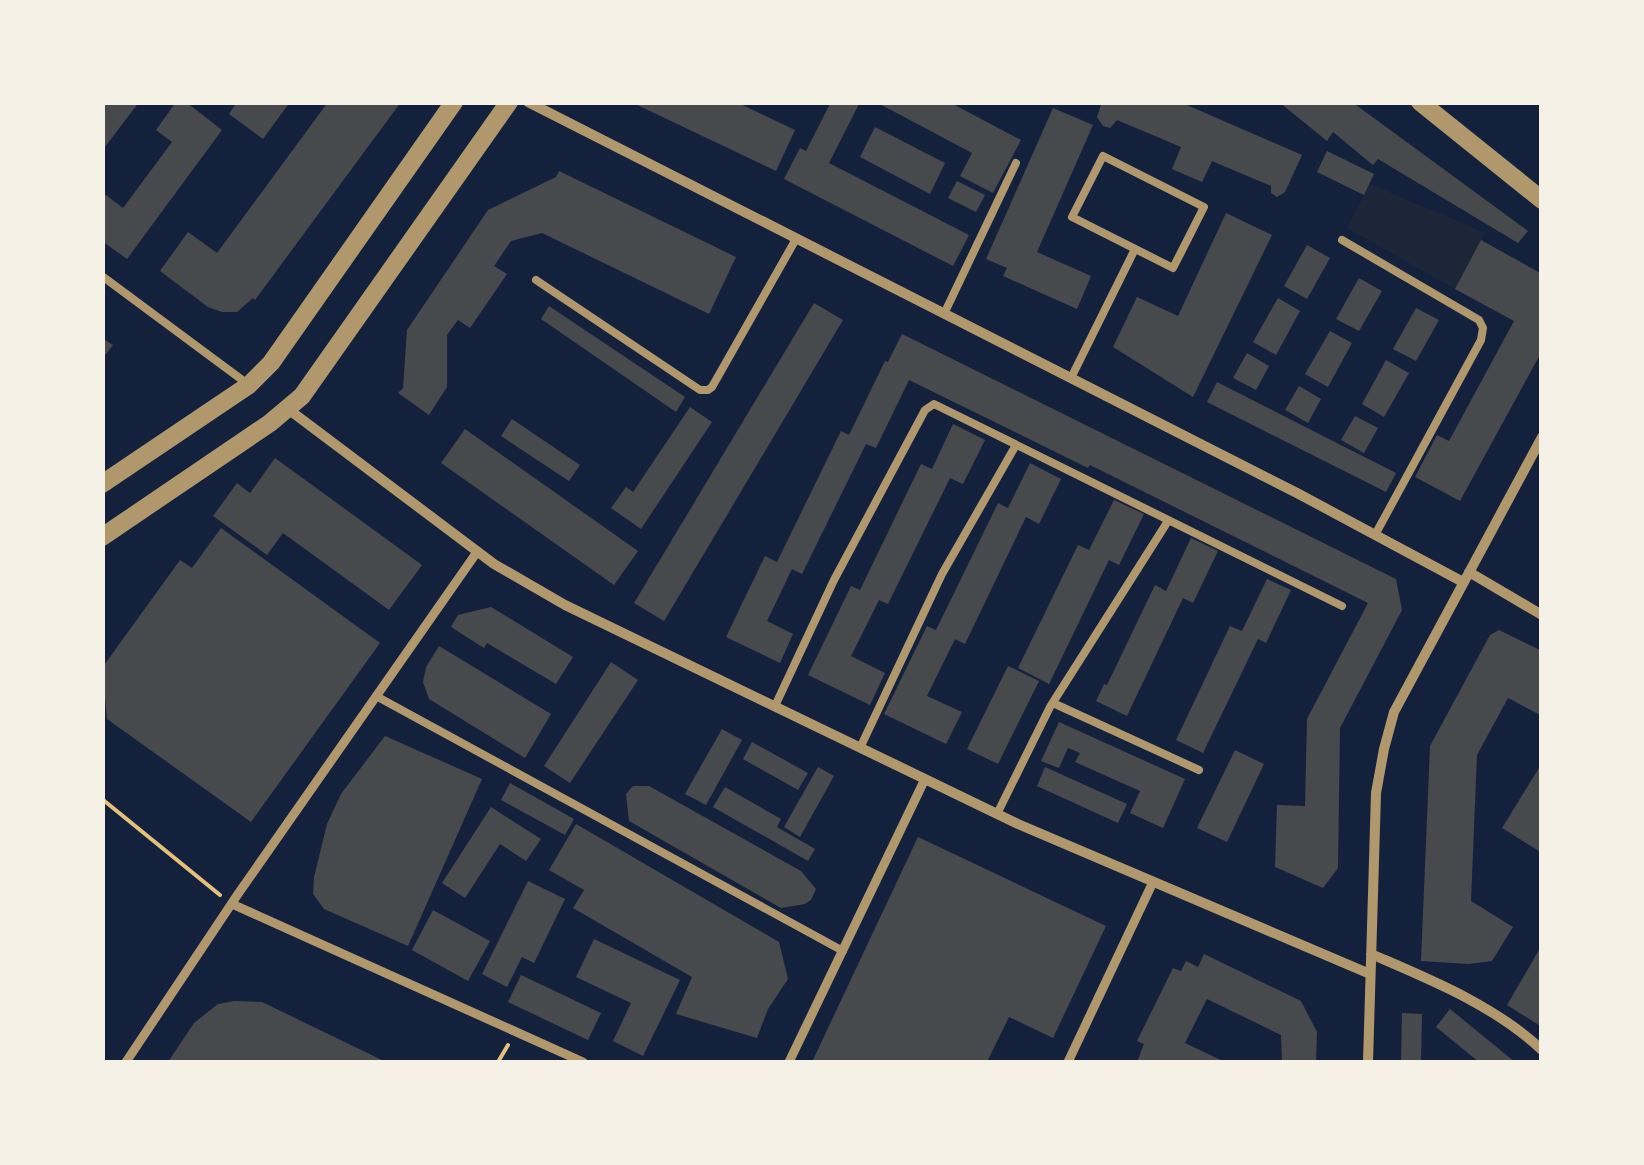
<svg xmlns="http://www.w3.org/2000/svg" width="1644" height="1165" viewBox="0 0 1644 1165" font-family="Karla,sans-serif">
<style>
.green{fill:#1d2539}
.building{fill:#48494c}
.lines{fill:none;stroke-linecap:round;stroke-linejoin:round}
.path{stroke:#e5c07b;stroke-width:4}
.service{stroke:#b1986c;stroke-width:8}
.pedestrian{stroke:#b1986c;stroke-width:9}
.minor{stroke:#b1986c;stroke-width:10}
.tertiary{stroke:#b1986c;stroke-width:18}
</style>
<rect width="100%" height="100%" fill="#14213d"/>
<path class="green" d="M1370,184L1485,233L1455,289L1347,228Z"/>
<path class="building" d="M102,102H139L102,151Z
M176,102H186L222,130L127,259L102,241V192L123,208L172,142L156,130Z
M237,102H290L263,139L229,114Z
M328,102H401L255,300L253,298L237,312H222L208,307L160,271L188,232L217,253Z
M631,102H736L795,130L776,171Z
M831,102H860L829,163L969,235L953,266L784,179L800,148L806,151Z
M876,102H949L1021,140L993,193L960,176L972,153Z
M1102,102H1180L1302,155L1285,192L1277,197L1271,193V186L1212,161L1202,182L1172,169L1181,147L1117,120L1110,128L1103,126L1097,117Z
M1279,102H1352L1528,231L1518,243L1378,159L1373,165L1333,132L1327,141Z
M1053,108L1093,125L1037,252L1091,276L1077,309L1003,276L1007,268L986,259Z
M875,127L945,163L930,194L860,157Z
M1327,151L1374,174L1364,195L1317,172Z
M559,171L736,257L709,314L542,233L511,241L494,266L507,274L470,328L458,320L447,335V387L429,415L398,393L403,388L407,330L488,210L556,177Z
M957,181L985,195L976,212L948,198Z
M1226,213L1272,235L1193,397L1113,347L1137,297L1178,316Z
M1481,240L1542,274V351L1460,501L1415,477L1437,435L1449,441L1514,321L1455,289Z
M1307,245L1330,258L1307,299L1284,286Z
M1359,278L1382,291L1359,331L1336,319Z
M1278,298L1300,311L1276,355L1253,342Z
M814,303L843,320L664,621L634,603Z
M549,306L685,397L676,412L541,319Z
M1416,308L1439,320L1416,361L1393,349Z
M1330,331L1352,343L1328,387L1305,374Z
M902,334L1396,579L1402,610L1340,728L1338,868L1323,888L1275,867L1277,805L1305,806L1307,719L1368,603L1090,465L1088,468L909,380L876,448L866,444L802,574L792,569L767,621L793,634L780,663L726,637L765,556L777,562L841,431L849,435L885,361L888,362Z
M102,338L113,345L102,359Z
M1247,353L1269,366L1256,390L1233,378Z
M1386,360L1409,373L1384,417L1362,404Z
M1217,382L1396,473L1386,492L1207,402Z
M1299,386L1321,399L1308,423L1285,410Z
M690,407L712,422L641,529L611,508L626,487L633,492Z
M1355,416L1378,428L1364,453L1341,440Z
M512,419L580,465L569,481L501,436Z
M953,424L985,440L963,484L950,478L888,604L879,600L851,656L885,673L870,705L808,675L851,586L860,590L921,464L932,469Z
M465,429L638,551L614,585L441,463Z
M275,458L422,565L389,610L283,533L267,555L213,516L237,483L250,493Z
M1030,463L1061,479L1039,524L1026,517L965,644L955,639L927,696L962,712L946,744L884,714L927,626L936,630L998,503L1008,508Z
M1114,500L1144,514L1119,565L1109,560L1049,684L1018,668L1078,545L1089,550Z
M221,528L380,643L251,822L107,719L102,668L180,560L192,568Z
M1191,538L1218,551L1193,603L1183,598L1127,716L1096,701L1104,684L1107,685L1155,585L1166,591Z
M1267,579L1291,590L1266,643L1258,639L1203,753L1176,740L1230,626L1242,631Z
M491,607L573,657L556,684L487,643L484,648L451,627L458,615Z
M1499,630L1542,651V716L1508,698L1477,755L1471,901L1513,927L1492,961L1469,964L1421,961L1430,746L1490,635Z
M439,646L551,714L525,758L429,699L423,682L426,667Z
M611,662L638,680L570,783L544,766Z
M1008,666L1039,681L998,764L967,749Z
M1059,722L1185,779L1163,828L1130,813L1140,791L1075,762L1080,753L1068,748L1059,768L1041,761Z
M722,729L742,740L706,805L685,794Z
M385,736L482,779L408,946L324,909L313,894L314,877L327,824L341,794Z
M752,742L808,773L798,790L743,759Z
M1235,750L1264,764L1227,842L1197,828Z
M1542,763V853L1502,828Z
M818,767L834,776L800,837L784,827Z
M1045,767L1127,804L1118,823L1037,786Z
M510,783L574,819L565,835L501,800Z
M633,786H649L801,871L816,889L811,900L805,904L781,908L629,821L626,794Z
M725,787L781,819L777,827L815,849L808,861L713,807Z
M491,807L541,839L526,861L500,844L465,898L442,883Z
M576,824L779,942L788,979L768,1009L757,1038L676,1014L692,977L573,908L584,890L549,870Z
M918,837L1106,926L1053,1038L1009,1017L987,1062H812Z
M528,881L565,899L534,963L522,957L507,987L482,974Z
M433,910L490,941L468,981L412,950Z
M594,939L680,980L643,1056L613,1041L631,1003L576,977Z
M1542,945V1027L1507,1005Z
M1204,954L1301,1001L1317,1032L1316,1062H1282L1281,1035L1207,999L1185,1043L1225,1062H1137L1144,1044L1137,1041L1173,968L1181,971L1186,961L1198,967Z
M521,975L601,1013L588,1040L508,1002Z
M234,1001L262,1002L386,1062H168L194,1023L218,1004Z
M1450,1009L1515,1062H1479L1436,1027Z
M1402,1013L1422,1014L1421,1062H1401Z"/>
<g class="lines">
<path class="path" d="M102,799L220,895
M498,1062L508,1045"/>
<path class="service" d="M1103,156L1204,207L1173,268L1072,217Z
M1342,240L1479,320L1483,328L1481,340L1375,535
M102,276L249,385
M536,280L700,390H708L712,387L796,239
M944,314L1016,163
M1071,378L1135,249
M376,696L843,951
M1053,703L1199,770
M775,706L834,580L925,410L934,404L1342,606
M860,748L942,574L1016,445
M997,814L1050,707L1168,521"/>
<path class="pedestrian" d="M232,904L583,1062
M126,1062L238,894L477,552
M789,1062L925,779
M1068,1062L1153,882"/>
<path class="minor" d="M528,102L1297,493L1463,582
M288,409L494,564L565,605L1018,824L1370,974
M1469,572L1542,615
M1371,954C1431,980 1494,1005 1542,1050
M1368,1062L1376,793L1384,749L1394,712L1542,437"/>
<path class="tertiary" d="M1420,102L1542,200
M102,484L249,385L271,363L454,102
M102,537L270,423L302,396L509,102"/>
</g>
<rect width="1644" height="1165" fill="none" stroke="#f6f1e7" stroke-width="210"/>
</svg>
